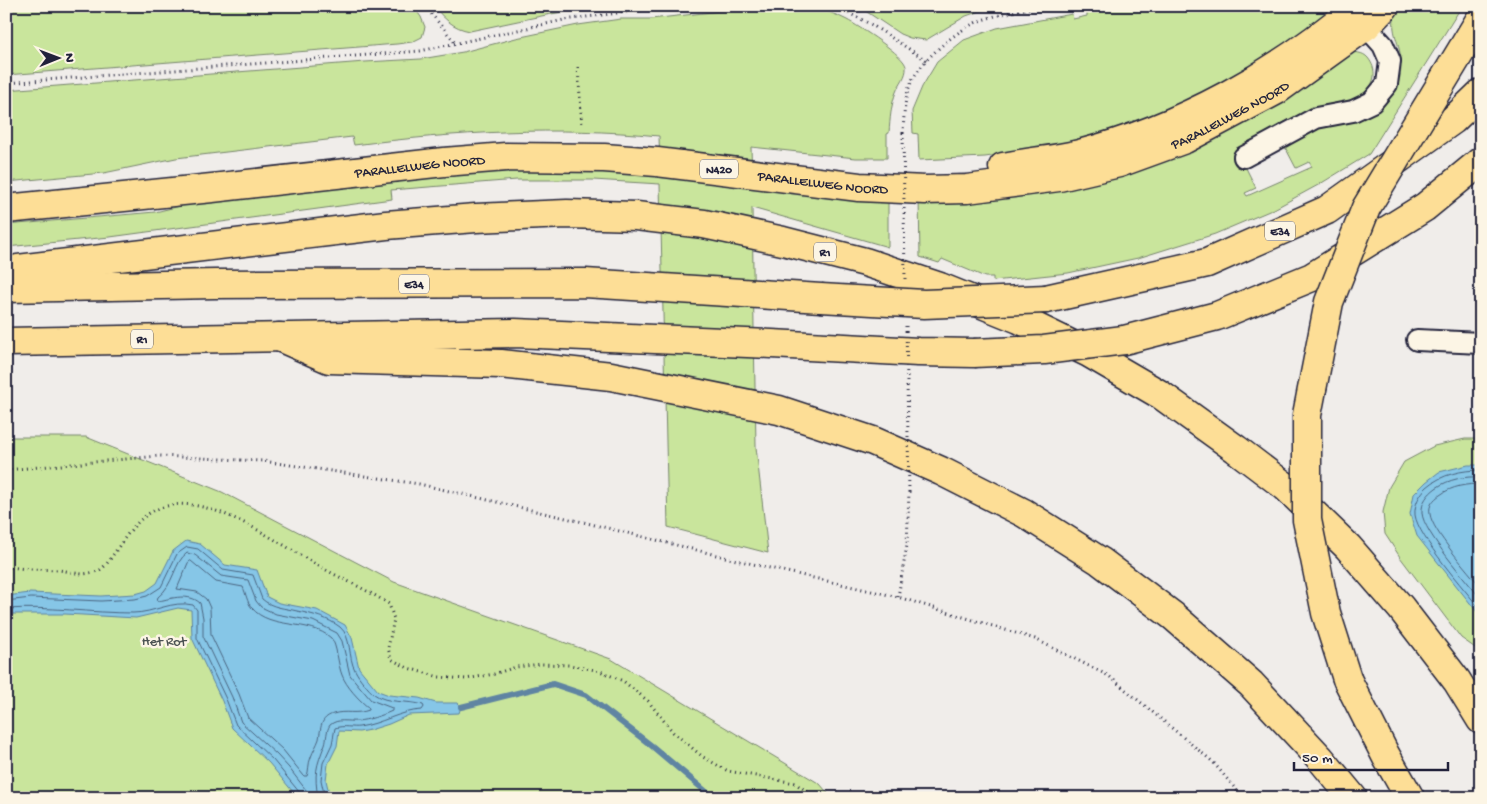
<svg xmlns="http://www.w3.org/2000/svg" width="1487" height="804" viewBox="0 0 1487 804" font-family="'Gochi Hand',sans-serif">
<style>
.green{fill:#c9e59c;stroke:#76846c}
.water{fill:#86c6e7;stroke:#5e84a2}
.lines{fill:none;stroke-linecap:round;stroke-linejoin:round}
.shore{stroke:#4a6480;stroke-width:1}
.stream{stroke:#5e84a2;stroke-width:6}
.minor-casing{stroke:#22223b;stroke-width:24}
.highway-casing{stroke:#22223b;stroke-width:31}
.path{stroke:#22223b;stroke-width:3;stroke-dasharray:1 4;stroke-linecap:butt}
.minor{stroke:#fcf5e5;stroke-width:20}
.highway{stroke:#fdde96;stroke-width:28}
.highway-bridge-casing{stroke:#22223b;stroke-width:31;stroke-linecap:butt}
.path-bridge{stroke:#22223b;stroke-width:3;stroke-dasharray:1 4;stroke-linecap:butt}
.highway-bridge{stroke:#fdde96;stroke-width:28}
.labels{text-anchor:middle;stroke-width:5;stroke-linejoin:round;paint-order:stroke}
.shield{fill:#fcf5e5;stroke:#63616e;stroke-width:1}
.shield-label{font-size:12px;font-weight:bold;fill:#22223b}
.street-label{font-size:14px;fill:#22223b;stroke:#fcf5e5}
.park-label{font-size:14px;fill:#4c5353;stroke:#fcf5e5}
</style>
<rect width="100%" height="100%" fill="#f0edea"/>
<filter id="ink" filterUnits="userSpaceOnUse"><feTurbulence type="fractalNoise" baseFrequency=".02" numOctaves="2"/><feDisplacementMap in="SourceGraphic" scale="10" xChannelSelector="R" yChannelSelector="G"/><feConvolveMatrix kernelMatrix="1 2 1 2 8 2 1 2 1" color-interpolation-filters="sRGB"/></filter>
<g filter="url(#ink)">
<path class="green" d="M6,6H413L421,17L425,27L422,37L412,42L397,44L6,75Z
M434,6H596L551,14L470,31C453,28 444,19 434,6Z
M764,6C780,6 799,3 814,7C825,10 837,15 847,20C858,26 906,56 906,67C907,76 899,84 896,92C891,105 890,119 889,133L887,134V158H856L751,147L752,182L888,198V247L752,208L756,447L768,553L668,527L660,184L593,180H517L391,190L392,199L110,237L6,247V225L155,212L210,199L469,168L660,169L659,136C557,126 456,132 354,145L352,137L176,158L104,173L6,182V90L365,62L421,59L463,52L516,38L578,25L621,19H651Z
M858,6H995L966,16L926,40L910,38L900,34Z
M1100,6H1339L1259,67L1184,106L1076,144L985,157L919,160L918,134L913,133L912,111L922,87L937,62L964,40L997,28L1072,14L1073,19L1087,16V10Z
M1398,6H1462L1369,154L1320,184L1274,209L1215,234L1138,258L1068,273L993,281V277H985L942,259L939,263L920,257L919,198L1347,53C1355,52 1363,52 1368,58C1377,69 1376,83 1365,92C1349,105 1325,103 1307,111C1283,121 1260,137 1237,150L1256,188L1245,193L1247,196L1312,167L1309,162L1296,168L1284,145C1297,139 1309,131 1322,127C1360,117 1403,111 1401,61C1400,40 1387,29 1398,6Z
M6,437H86L222,492L394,582L611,659L820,784L832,798H6Z
M1465,439H1481V652L1461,638L1400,557L1385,534L1383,512L1389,487L1404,462L1434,446Z"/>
<path class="water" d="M1468,465H1481V617L1417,536L1410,514L1414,494L1426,482L1439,472Z
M186,541L200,544L225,565L257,570L267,597L279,603L317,610L345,625L352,638L359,668L378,691L389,695L419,698L436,703H458L461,707L459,713L409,715L389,724L370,730L359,732L339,731L337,746L328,764L326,780L330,798H298L269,763L232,728L222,701L192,638L191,610L178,608L136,618L65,614H6V596L30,593L101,596L135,594L146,591L157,583L173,551Z"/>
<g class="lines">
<path class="shore" d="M1481,470C1462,470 1442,474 1427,487C1420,494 1414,504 1415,515C1418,537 1465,590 1481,610
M1481,477C1465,476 1449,479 1436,488C1428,494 1421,502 1422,513C1423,532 1468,582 1481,599
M1481,484C1467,484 1452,486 1440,495C1434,499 1428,505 1430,514C1432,531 1469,572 1481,587
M191,561L216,582L243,587C246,594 247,602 252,608C270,630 310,619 331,638C337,644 338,666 342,675C346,686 359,700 369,708V710C356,715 345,710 333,714C320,718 321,728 319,739C317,745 313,751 311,757C308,764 309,771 307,776H304L283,750L248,718L239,694L211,635L210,608L206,599L197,592L177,589L188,563Z
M6,601L31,598L101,601L135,599L147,596L161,587L177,554L187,547L198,549L223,570L253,575L262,599C272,608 285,608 297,611C312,614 328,618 340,627C352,637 348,658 355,670C359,678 368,689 374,694C387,704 408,700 423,705L424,707L422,710C400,711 381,724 359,727C352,728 343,725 335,728L332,744L323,763L321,780L325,798
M6,609C48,606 91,613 133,613C154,613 172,600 193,605L197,610V638L226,699L236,725L273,760L300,793L301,798
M308,798L306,790L289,768L277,755L241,722L232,697L203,636V618L200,603C189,593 172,598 159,601L157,600L158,597C174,585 174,562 187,553L195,555L221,576L248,580L256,601L261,607L276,614L313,621L337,633L342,641L350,675L371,700L392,708V711C381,716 368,720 357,721C347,722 338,718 330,725C326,731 327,738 325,744C316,767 314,773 318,798"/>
<path class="stream" d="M461,707L553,684L586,695L652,746L710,795L718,798"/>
<defs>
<path id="minor" d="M1244,157L1316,118L1353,111L1372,102L1387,84L1390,61L1383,45L1366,26
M1417,340L1481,343"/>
<g id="highway">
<path d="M1003,167C1028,162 1054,160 1079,154C1181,128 1277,74 1357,6"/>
<path id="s1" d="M6,209L212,188L444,162L506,157L604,158L657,162L859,187L925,190L967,189L1059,177L1119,163L1185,139L1277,90L1366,26L1385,6"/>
<path d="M6,273L18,269L386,225L476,218L567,214L636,216L704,224L783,241L865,262L940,287L1019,319L1089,353L1161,395L1236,449L1286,487L1348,547L1401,608L1457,681L1481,720"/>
<path d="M6,288L215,284L585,283L821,298"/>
<path d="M1046,299L1207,263L1327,210L1453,120L1481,93"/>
<path d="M279,337L329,359L501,364L611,376L779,410L873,441L941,471L1024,513L1100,561L1173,616L1251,684L1320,758L1353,798"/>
<path d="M1124,340L1217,316L1312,277L1425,207L1481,161"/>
<path d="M6,342L515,333L772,344L918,352L974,353"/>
<path d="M1347,679L1386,756L1410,798"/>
</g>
</defs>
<use href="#minor" class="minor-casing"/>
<use href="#highway" class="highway-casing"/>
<path class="path" d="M425,6L456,44
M835,6L872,25L926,60
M578,67L582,126
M6,83L420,51L564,20L672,6
M903,133C904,117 904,100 910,85C919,61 959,28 982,20C1003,13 1025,9 1046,6
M6,470L159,456L263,461L419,484L583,522L765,567L898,597L1035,639L1109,676L1213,762L1243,798
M6,566C24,570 41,569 59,570C67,571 74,573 82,574C86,574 96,572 100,570C106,566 111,558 115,552C129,532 141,512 167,506C214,494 285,548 326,570C347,581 369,591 389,604L394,619L388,648L391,659L408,668L439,677L466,679L494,674L516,667L542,664L570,665L600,671L623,681L648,701L673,732L703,757L728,771L795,783L816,798
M898,597L907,545L909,492"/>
<use href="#minor" class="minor"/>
<use href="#highway" class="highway"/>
<defs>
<path id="highway-bridge" d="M821,298L924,304L1046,299
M974,353L1044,350L1124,340
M1347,679L1326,613L1307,520V415L1329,302L1366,208L1481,18"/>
</defs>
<use href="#highway-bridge" class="highway-bridge-casing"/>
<path class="path-bridge" d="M903,133L905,279
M906,326L909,492"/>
<use href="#highway-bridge" class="highway-bridge"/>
</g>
</g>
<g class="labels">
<g class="shield">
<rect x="700" y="159.5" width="38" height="19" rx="4"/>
<rect x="1265" y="221.5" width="30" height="19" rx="4"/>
<rect x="814" y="242.5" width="22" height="19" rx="4"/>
<rect x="399" y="274.5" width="30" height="19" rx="4"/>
<rect x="131" y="329.5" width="22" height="19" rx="4"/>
</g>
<g class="shield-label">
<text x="719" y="173">N420</text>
<text x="1280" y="235">E34</text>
<text x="825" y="256">R1</text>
<text x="414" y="288">E34</text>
<text x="142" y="343">R1</text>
</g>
<g class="street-label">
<text dy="5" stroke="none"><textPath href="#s1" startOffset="1241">PARALLELWEG NOORD</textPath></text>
<text dy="5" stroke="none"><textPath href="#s1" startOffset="416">PARALLELWEG NOORD</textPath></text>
<text dy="5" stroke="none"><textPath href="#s1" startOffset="821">PARALLELWEG NOORD</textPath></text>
</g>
<g class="park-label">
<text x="164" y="645">Het Rot</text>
</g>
</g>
<rect width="1487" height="804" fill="none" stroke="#fcf5e5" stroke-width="25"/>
<rect x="12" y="12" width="1462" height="779" fill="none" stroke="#22223b" stroke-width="2" filter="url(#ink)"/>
<g transform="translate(58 58) rotate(89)" stroke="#fcf5e5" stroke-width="4" paint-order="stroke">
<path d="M0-4L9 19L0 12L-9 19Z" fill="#22223b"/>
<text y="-8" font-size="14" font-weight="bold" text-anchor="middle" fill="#22223b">N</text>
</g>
<path d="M1294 762v8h154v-8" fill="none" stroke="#22223b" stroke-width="2.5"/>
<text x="1302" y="762" font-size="15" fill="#22223b" stroke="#fcf5e5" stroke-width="4" paint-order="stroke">50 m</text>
</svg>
